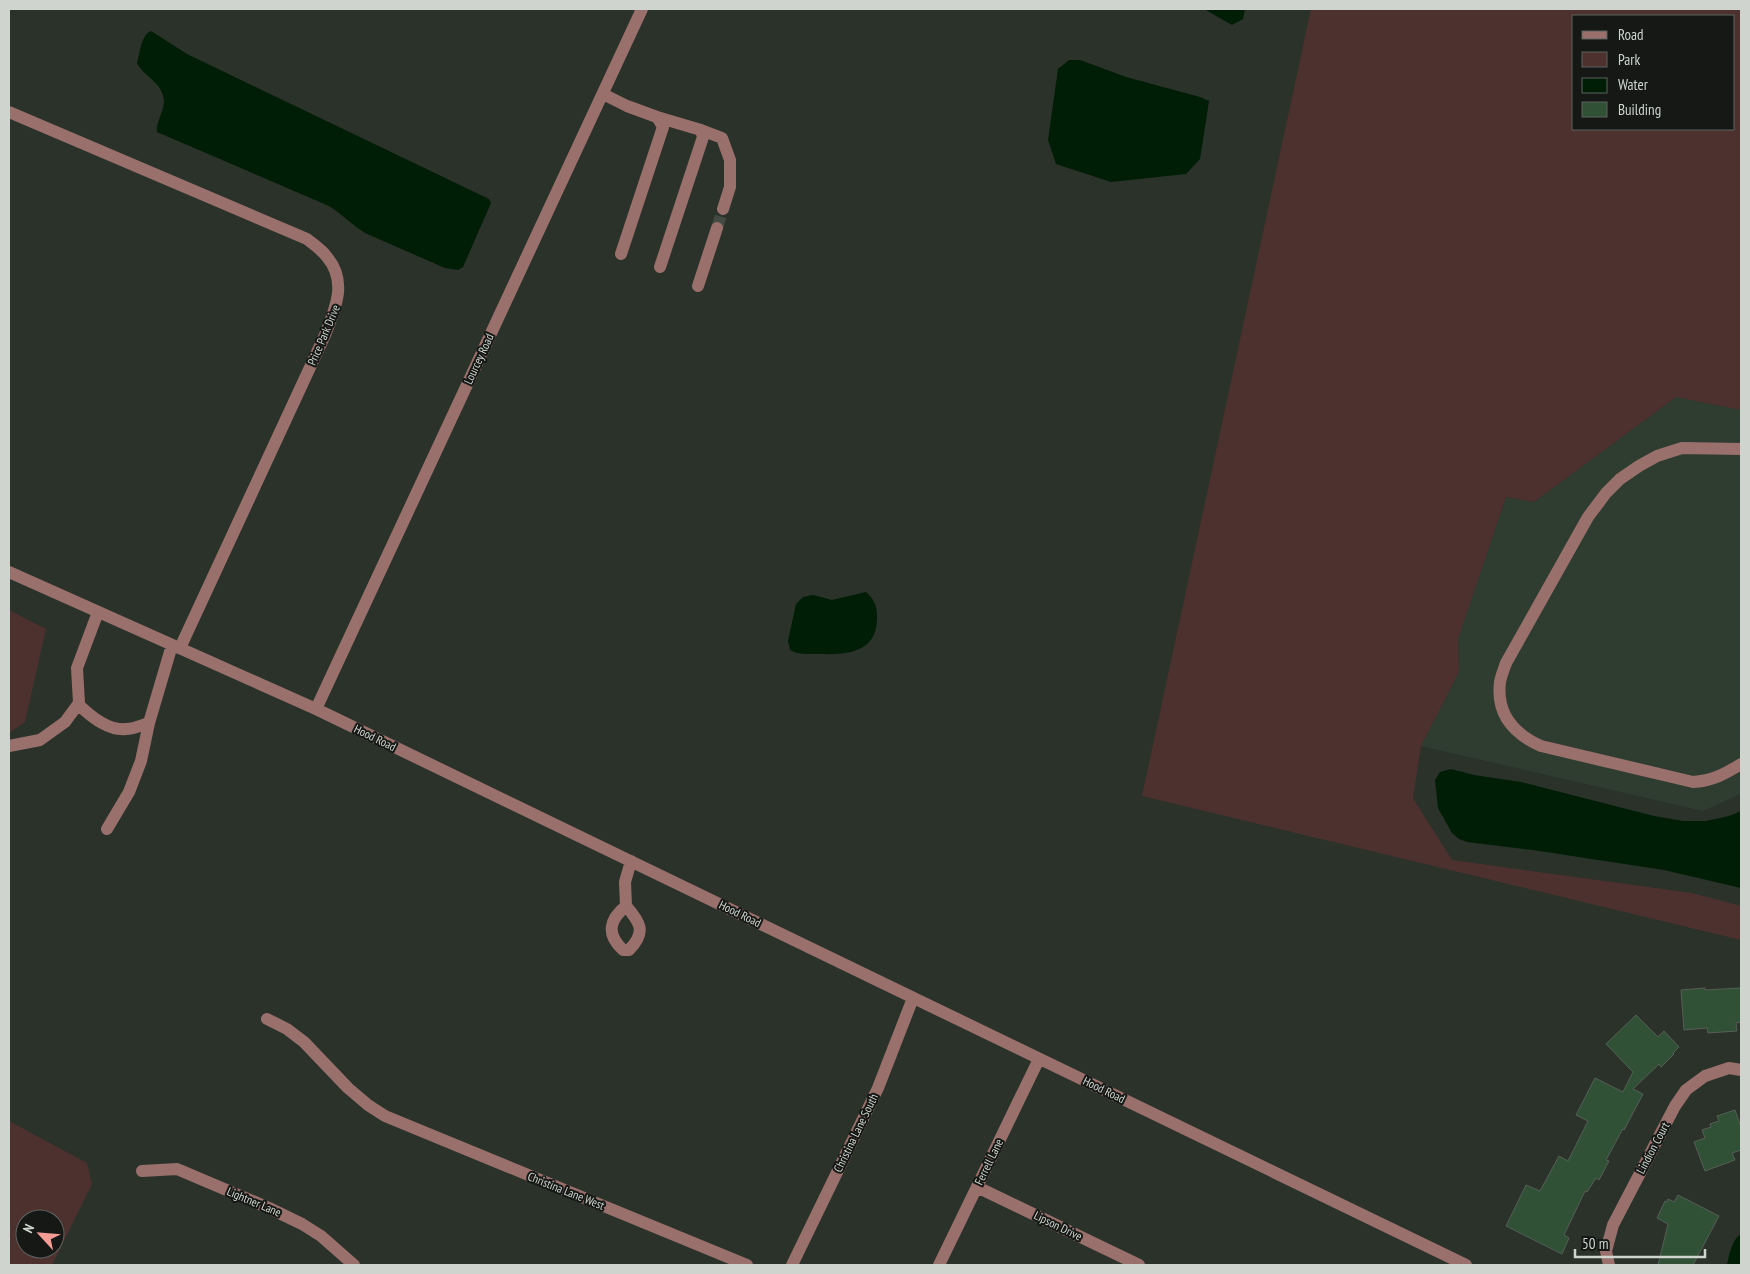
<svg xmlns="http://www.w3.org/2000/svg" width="1750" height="1274" viewBox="0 0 1750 1274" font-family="'PT Sans Narrow',sans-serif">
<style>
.built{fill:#2f3c30}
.green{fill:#4d312f;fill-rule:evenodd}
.water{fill:#001d05}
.building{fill:#305135;stroke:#565f57}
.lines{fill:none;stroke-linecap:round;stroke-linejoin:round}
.minor-tunnel{stroke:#434a43;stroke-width:12;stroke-dasharray:12 6;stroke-linecap:butt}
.minor{stroke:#9a706c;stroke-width:12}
.labels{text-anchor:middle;stroke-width:4;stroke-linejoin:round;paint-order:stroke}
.street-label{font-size:12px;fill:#cfd4cf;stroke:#151815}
</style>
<rect width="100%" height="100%" fill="#2a322a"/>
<path class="built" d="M1676,397L1741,410V794L1703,811L1421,746L1459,672L1458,639L1506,497L1534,502Z"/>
<path class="green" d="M1311,9H1741V410L1676,397L1534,502L1506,497L1458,639L1459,672L1421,746L1413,798L1452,860L1692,893L1741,906V940L1142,796ZM1574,16H1734V129H1574Z
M9,610L46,629L25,722L9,733Z
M9,1121L87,1163L92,1184L52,1265H9ZM25,1219H55V1249H25Z"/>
<path class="water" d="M1204,9H1245L1243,19L1232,25Z
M151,31L187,54L489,199L491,203L463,267L458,270L445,268L365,233C352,225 342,214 329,206L157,132C156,121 164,112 164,101C163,82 144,77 137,63C140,53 141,35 151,31Z
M1069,60H1080L1126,77L1200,97L1209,101L1200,159L1186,174L1111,182L1056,164L1048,140L1058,69Z
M866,592C874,599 877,606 877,616C878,652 849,655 820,654C809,654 799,655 790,650L788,641L796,604L803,597L813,595L832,600Z
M1451,769L1474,775L1521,782L1654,816L1683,821H1706L1729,816L1741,811V888L1664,870L1533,850L1467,842L1459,839L1452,833L1438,808L1435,780L1440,772Z
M1741,1234V1265H1727C1729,1256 1732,1239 1741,1234Z"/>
<path class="building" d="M1705,988V990L1741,988V1022L1736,1023L1737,1031L1708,1033L1707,1028L1684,1030L1681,990Z
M1636,1015L1658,1037L1664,1031L1679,1047L1673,1053L1674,1054L1661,1067L1659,1064L1633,1089L1643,1094L1624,1130L1623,1129L1619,1136L1606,1160L1609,1161L1599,1180L1596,1178L1587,1192L1585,1191L1564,1235L1569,1238L1562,1254L1506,1226L1526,1185L1540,1191L1559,1156L1568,1161L1588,1121L1576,1115L1595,1078L1623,1092L1633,1072L1606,1044Z
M1735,1110L1741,1127V1150L1732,1153L1735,1160L1705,1171L1694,1142L1705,1138L1702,1130L1711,1127L1710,1124L1719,1121L1717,1116Z
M1678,1195L1719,1216L1693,1265H1658L1668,1224L1657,1218L1665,1201L1667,1202L1668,1199L1674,1202Z"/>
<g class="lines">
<path class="minor-tunnel" d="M717,228L723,209"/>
<path class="minor" d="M603,94L627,106L657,117L663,127L621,254
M9,112L307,239C313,244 322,250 327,257C348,282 335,309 325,335L180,648
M657,117L701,130L703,137L660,267
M701,130L722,138L730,160V187L723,209
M698,286L717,228
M1741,449L1682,448L1657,456L1639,466L1620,479L1606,493L1588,517L1506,663C1504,669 1501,676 1500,682C1496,714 1514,734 1541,746L1693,782C1712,781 1725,774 1741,764
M9,572L316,709L1466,1265
M78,704C90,716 108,731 126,729C134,729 142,725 149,723
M316,709L642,9
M9,746L40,740L65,722L79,703L77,668L98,612
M107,829L129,792L141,761L149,723L172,645
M626,906C640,922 647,932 629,950H623C606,934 609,920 626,906L625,882L631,861
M267,1019L287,1029L304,1042L348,1088L368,1105L385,1116L747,1265
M142,1171L177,1169L269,1208L302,1224L321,1236L354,1265
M977,1187L1139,1265
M792,1265L878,1088L913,998
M939,1265L1039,1059
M1609,1265L1606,1251L1613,1225L1675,1106L1686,1090L1705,1076L1729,1068L1741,1070"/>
</g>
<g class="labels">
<g class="street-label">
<text transform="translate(324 335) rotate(-67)" y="4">Price Park Drive</text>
<text transform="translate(479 359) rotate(-65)" y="4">Lourcey Road</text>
<text transform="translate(375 738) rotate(26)" y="4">Hood Road</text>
<text transform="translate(740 914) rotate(26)" y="4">Hood Road</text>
<text transform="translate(1104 1090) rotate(26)" y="4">Hood Road</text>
<text transform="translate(856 1133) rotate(-64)" y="4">Christina Lane South</text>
<text transform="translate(1653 1148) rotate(-62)" y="4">Lindion Court</text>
<text transform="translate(989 1162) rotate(-64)" y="4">Ferrell Lane</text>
<text transform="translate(566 1191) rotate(22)" y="4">Christina Lane West</text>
<text transform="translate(254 1202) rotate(23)" y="4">Lightner Lane</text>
<text transform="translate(1058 1226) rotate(26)" y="4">Lipson Drive</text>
</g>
</g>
<rect width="1750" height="1274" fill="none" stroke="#cfd4cf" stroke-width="20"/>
<rect x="1572" y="15" width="162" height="115" fill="#151815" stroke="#5f635f"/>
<rect x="1582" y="31" width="25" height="8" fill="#9a706c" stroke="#5f635f"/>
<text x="1618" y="40" font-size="15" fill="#cfd4cf">Road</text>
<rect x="1582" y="52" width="25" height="15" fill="#4d312f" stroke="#5f635f"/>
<text x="1618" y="65" font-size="15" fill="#cfd4cf">Park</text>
<rect x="1582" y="78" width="25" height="15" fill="#001d05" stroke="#5f635f"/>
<text x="1618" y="90" font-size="15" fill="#cfd4cf">Water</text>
<rect x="1582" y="102" width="25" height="15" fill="#305135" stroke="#5f635f"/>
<text x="1618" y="115" font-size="15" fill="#cfd4cf">Building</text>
<g transform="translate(40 1234) rotate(296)"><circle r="24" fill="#151815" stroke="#5f635f"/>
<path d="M0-4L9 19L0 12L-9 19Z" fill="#f59c95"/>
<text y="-8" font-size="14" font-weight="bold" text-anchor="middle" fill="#cfd4cf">N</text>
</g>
<path d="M1575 1249v8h130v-8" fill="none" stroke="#cfd4cf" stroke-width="2.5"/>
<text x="1582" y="1249" font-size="15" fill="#cfd4cf" stroke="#151815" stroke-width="4" paint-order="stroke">50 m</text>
</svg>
